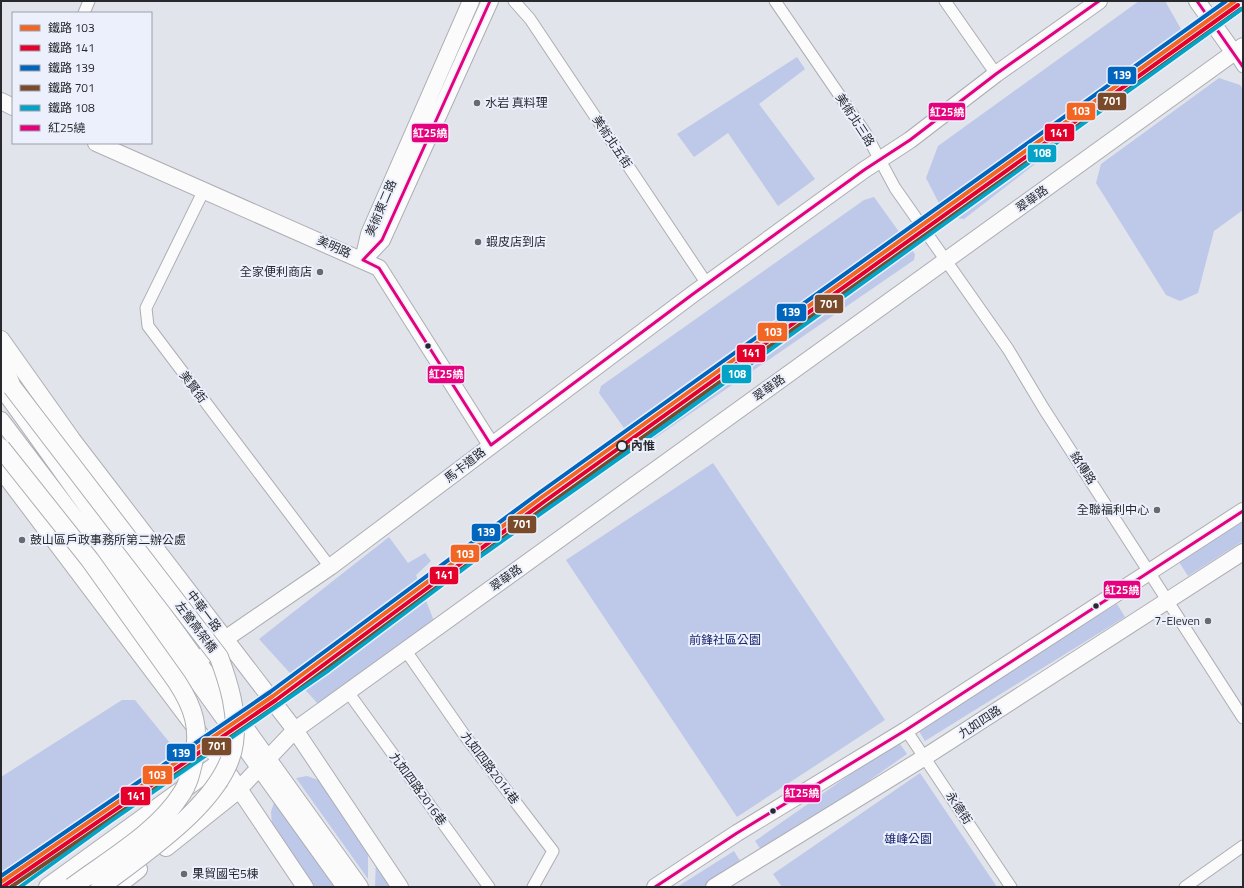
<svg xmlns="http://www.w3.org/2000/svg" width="1244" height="888" viewBox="0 0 1244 888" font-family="'Titillium Web','Noto Sans TC',sans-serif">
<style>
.green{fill:#bec8e8}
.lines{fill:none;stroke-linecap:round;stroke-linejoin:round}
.street-casing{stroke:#adaeb3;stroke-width:13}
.secondary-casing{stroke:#adaeb3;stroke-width:18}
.primary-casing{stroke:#adaeb3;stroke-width:20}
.street{stroke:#fbfbfc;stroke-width:11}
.secondary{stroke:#fbfbfc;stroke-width:16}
.primary{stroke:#fbfbfc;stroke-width:18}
.primary-bridge-casing{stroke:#adaeb3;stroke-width:20;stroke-linecap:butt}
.primary-bridge{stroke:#fbfbfc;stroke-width:18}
.bus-1-casing{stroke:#ecf0fc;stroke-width:6}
.bus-1{stroke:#e5007d;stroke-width:3}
.rail-1-casing{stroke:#ecf0fc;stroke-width:7}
.rail-2-casing{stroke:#ecf0fc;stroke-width:7}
.rail-3-casing{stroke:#ecf0fc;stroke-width:7}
.rail-4-casing{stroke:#ecf0fc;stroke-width:7}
.rail-5-casing{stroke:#ecf0fc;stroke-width:7}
.rail-1{stroke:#f26522;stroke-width:4}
.rail-2{stroke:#e4002b;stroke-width:4}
.rail-3{stroke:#0065bd;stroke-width:4}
.rail-4{stroke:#7a4b2a;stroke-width:4}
.rail-5{stroke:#02a3c6;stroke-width:4}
.poi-dot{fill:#686a70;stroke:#ecf0fc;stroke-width:1.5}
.bus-dot{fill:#27292d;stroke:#ecf0fc;stroke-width:1.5}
.stop-dot{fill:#ecf0fc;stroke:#27292d;stroke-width:2}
.labels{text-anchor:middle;stroke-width:4;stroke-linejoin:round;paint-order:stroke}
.poi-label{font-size:12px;fill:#27292d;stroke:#ecf0fc;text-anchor:start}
.street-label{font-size:12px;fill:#27292d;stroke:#ecf0fc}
.stop-label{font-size:12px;font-weight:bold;fill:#27292d;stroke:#ecf0fc;text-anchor:start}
.park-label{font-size:12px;fill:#16236d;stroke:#ecf0fc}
.line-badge{stroke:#ecf0fc;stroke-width:1.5}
.badge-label{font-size:11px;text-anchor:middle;font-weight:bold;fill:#fff}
</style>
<rect width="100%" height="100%" fill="#e2e4eb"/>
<path class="green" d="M1139,1H1165L1189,43L1186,47L964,219L946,217L926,178L938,146Z
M797,57L805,69L759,104L815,179L778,206L728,133L694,157L677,134Z
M1219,78L1240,85L1243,89V210L1214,231L1198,293L1180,301L1166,295L1096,183L1101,164Z
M874,197L915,254L914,260L639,449L599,393L601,386L864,200Z
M713,463L885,720L737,817L566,560Z
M1243,521V541L1188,576L1179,562Z
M389,537L408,563L425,553L431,561L416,575L434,621L319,705L259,639Z
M1117,604L1125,617L925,741L917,728Z
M122,700H135L174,748C178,761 178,767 170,777L15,887H1V777Z
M898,741L907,754L764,854L755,841Z
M920,773L997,887H782L773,874Z
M307,776L321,781L368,847V879L296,778Z
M275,799L331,873L333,887H315L272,825L271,812Z
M734,851L742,864L707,887H677Z
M376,858L396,887H375Z"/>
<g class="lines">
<defs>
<path id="street" d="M514,1L530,19L707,284
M775,1L866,134L895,188L1008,349L1044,409L1243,718
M945,1L996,74
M84,13L89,1
M1234,53L1243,67
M204,190L146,308L148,326L330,567
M406,651L465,736L553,851L533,887
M348,692L489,887
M906,730L1011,887
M1185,887L1243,846"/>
<path id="secondary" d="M1197,1L1234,53
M1,101L13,107
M96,143L379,268L491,445
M363,260L382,240L490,1
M363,260L369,234L471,1
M1,339L72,439L295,730L400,887
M1,387L360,887
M1,420L161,631L345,887
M1,470L221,762L305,887
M155,674L188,669L225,639L330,567L693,294L864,170L910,140L996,74L1099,1
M240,788L295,730L1243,46
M655,887L737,833L906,730L1243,511
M714,887L925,757L1243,552"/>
<path id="primary" d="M1,361L12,387
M166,847L240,788
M48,887L221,762
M115,887L138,869"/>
</defs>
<use href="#street" class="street-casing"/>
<use href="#secondary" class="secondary-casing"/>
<use href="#primary" class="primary-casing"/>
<use href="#street" class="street"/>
<use href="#secondary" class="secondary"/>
<use href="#primary" class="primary"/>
<defs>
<path id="primary-bridge" d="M12,387L219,657C229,684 238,713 234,743C227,800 143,854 100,887
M1,448L90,560L177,682C194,708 200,728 194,759C191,771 189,783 182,793C158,832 108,860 72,887"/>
</defs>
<use href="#primary-bridge" class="primary-bridge-casing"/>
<use href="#primary-bridge" class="primary-bridge"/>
<defs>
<path id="bus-1" d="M1197,1L1243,67
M363,260L382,240L490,1
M363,260L379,268L491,445
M491,445L693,294L864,170L910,140L996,74L1099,1
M655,887L737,833L906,730L1243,511"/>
</defs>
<use href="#bus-1" class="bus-1-casing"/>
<use href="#bus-1" class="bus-1"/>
<defs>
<path id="rail-1" d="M1,882L273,696L542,497L1235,1"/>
<path id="rail-2" d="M4,886L276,700L545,501L1238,5"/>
<path id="rail-3" d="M1,876L270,692L539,493L1226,1"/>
<path id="rail-4" d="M11,887L279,704L548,505L1241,9"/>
<path id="rail-5" d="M20,887L111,821L329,670L478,558L666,425L1243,8"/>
</defs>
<use href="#rail-1" class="rail-1-casing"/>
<use href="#rail-2" class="rail-2-casing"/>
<use href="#rail-3" class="rail-3-casing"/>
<use href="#rail-4" class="rail-4-casing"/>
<use href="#rail-5" class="rail-5-casing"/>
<use href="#rail-1" class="rail-1"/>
<use href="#rail-2" class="rail-2"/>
<use href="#rail-3" class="rail-3"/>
<use href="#rail-4" class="rail-4"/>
<use href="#rail-5" class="rail-5"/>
</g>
<g class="poi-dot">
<circle cx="477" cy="103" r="4"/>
<circle cx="478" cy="242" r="4"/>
<circle cx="320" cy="272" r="4"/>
<circle cx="1157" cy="510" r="4"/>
<circle cx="22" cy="540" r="4"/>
<circle cx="1208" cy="621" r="4"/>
<circle cx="184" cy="874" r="4"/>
</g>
<g class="bus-dot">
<circle cx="428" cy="346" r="3.5"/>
<circle cx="1096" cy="606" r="3.5"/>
<circle cx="773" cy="811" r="3.5"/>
</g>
<circle class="stop-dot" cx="622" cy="446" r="5"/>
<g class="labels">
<g class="poi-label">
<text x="485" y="107">水岩 真料理</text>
<text x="486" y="246">蝦皮店到店</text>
<text x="312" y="276" text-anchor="end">全家便利商店</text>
<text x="1149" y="514" text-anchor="end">全聯福利中心</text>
<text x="30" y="544">鼓山區戶政事務所第二辦公處</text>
<text x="1200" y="625" text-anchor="end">7-Eleven</text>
<text x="192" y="878">果貿國宅5棟</text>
</g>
<g class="street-label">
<text transform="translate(855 120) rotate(57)" y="4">美術北三路</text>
<text transform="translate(612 142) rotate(56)" y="4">美術北五街</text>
<text transform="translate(1032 199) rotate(-36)" y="4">翠華路</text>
<text transform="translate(381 208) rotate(-67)" y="4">美術東二路</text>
<text transform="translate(334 247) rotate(24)" y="4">美明路</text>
<text transform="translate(193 387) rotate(53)" y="4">美賢街</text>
<text transform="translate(769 388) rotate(-36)" y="4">翠華路</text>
<text transform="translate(465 465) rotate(-38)" y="4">馬卡道路</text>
<text transform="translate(1083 468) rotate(57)" y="4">銘傳路</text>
<text transform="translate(506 578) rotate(-36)" y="4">翠華路</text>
<text transform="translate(204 611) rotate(53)" y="4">中華一路</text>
<text transform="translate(196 627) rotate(53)" y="4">左營高架橋</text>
<text transform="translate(980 722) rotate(-33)" y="4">九如四路</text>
<text transform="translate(490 768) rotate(53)" y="4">九如四路2014巷</text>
<text transform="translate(418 789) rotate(54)" y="4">九如四路2016巷</text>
<text transform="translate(959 808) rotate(56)" y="4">永德街</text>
</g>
<g class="stop-label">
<text x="631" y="450">內惟</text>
</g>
<g class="park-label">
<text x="725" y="644">前鋒社區公園</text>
<text x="908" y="843">雄峰公園</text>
</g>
</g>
<g class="line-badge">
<rect x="1107" y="66" width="30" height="19" rx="4" fill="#0065bd"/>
<rect x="1097" y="92" width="30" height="19" rx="4" fill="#7a4b2a"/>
<rect x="1066" y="102" width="30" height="19" rx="4" fill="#f26522"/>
<rect x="928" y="102" width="38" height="19" rx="4" fill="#e5007d"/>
<rect x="1044" y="123" width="31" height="19" rx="4" fill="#e4002b"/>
<rect x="411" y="123" width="38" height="20" rx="4" fill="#e5007d"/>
<rect x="1027" y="144" width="30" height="19" rx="4" fill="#02a3c6"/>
<rect x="814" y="294" width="30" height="20" rx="4" fill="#7a4b2a"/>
<rect x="776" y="303" width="31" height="19" rx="4" fill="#0065bd"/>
<rect x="757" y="322" width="31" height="20" rx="4" fill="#f26522"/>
<rect x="736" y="344" width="30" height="19" rx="4" fill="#e4002b"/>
<rect x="721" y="364" width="31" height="20" rx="4" fill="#02a3c6"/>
<rect x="427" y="365" width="38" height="19" rx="4" fill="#e5007d"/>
<rect x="507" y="515" width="30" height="19" rx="4" fill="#7a4b2a"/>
<rect x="471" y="523" width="30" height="19" rx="4" fill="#0065bd"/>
<rect x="450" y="544" width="30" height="19" rx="4" fill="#f26522"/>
<rect x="429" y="566" width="30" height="19" rx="4" fill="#e4002b"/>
<rect x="1103" y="580" width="38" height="19" rx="4" fill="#e5007d"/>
<rect x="201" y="737" width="31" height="19" rx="4" fill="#7a4b2a"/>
<rect x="166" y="743" width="30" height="19" rx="4" fill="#0065bd"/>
<rect x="142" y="765" width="31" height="20" rx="4" fill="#f26522"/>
<rect x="783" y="784" width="38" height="19" rx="4" fill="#e5007d"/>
<rect x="120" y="786" width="31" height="20" rx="4" fill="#e4002b"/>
</g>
<g class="badge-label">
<text x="1122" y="79">139</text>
<text x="1112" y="105">701</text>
<text x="1081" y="115">103</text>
<text x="947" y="116">紅25繞</text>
<text x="1059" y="137">141</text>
<text x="430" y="137">紅25繞</text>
<text x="1042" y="157">108</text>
<text x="829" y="308">701</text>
<text x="791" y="316">139</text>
<text x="773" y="336">103</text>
<text x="751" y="357">141</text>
<text x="737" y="378">108</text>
<text x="446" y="378">紅25繞</text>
<text x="522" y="528">701</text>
<text x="486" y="536">139</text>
<text x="465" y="558">103</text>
<text x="444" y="579">141</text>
<text x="1122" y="594">紅25繞</text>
<text x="217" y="750">701</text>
<text x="181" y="757">139</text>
<text x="157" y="779">103</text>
<text x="802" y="797">紅25繞</text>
<text x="136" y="800">141</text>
</g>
<rect width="1244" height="888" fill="none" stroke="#27292d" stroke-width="4"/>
<rect x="12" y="12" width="140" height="132" fill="#ecf0fc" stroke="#9da0a9"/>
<rect x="20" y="25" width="20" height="6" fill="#f26522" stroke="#9da0a9"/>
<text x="48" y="32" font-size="12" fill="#27292d">鐵路 103</text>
<rect x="20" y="45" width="20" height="6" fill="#e4002b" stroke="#9da0a9"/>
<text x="48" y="52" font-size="12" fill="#27292d">鐵路 141</text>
<rect x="20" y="65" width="20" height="6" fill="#0065bd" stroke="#9da0a9"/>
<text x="48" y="72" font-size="12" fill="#27292d">鐵路 139</text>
<rect x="20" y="85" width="20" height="6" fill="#7a4b2a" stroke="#9da0a9"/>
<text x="48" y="92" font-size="12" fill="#27292d">鐵路 701</text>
<rect x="20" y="105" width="20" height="6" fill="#02a3c6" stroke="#9da0a9"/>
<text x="48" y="112" font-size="12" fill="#27292d">鐵路 108</text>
<rect x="20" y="125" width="20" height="6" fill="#e5007d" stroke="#9da0a9"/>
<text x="48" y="132" font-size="12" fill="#27292d">紅25繞</text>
</svg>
